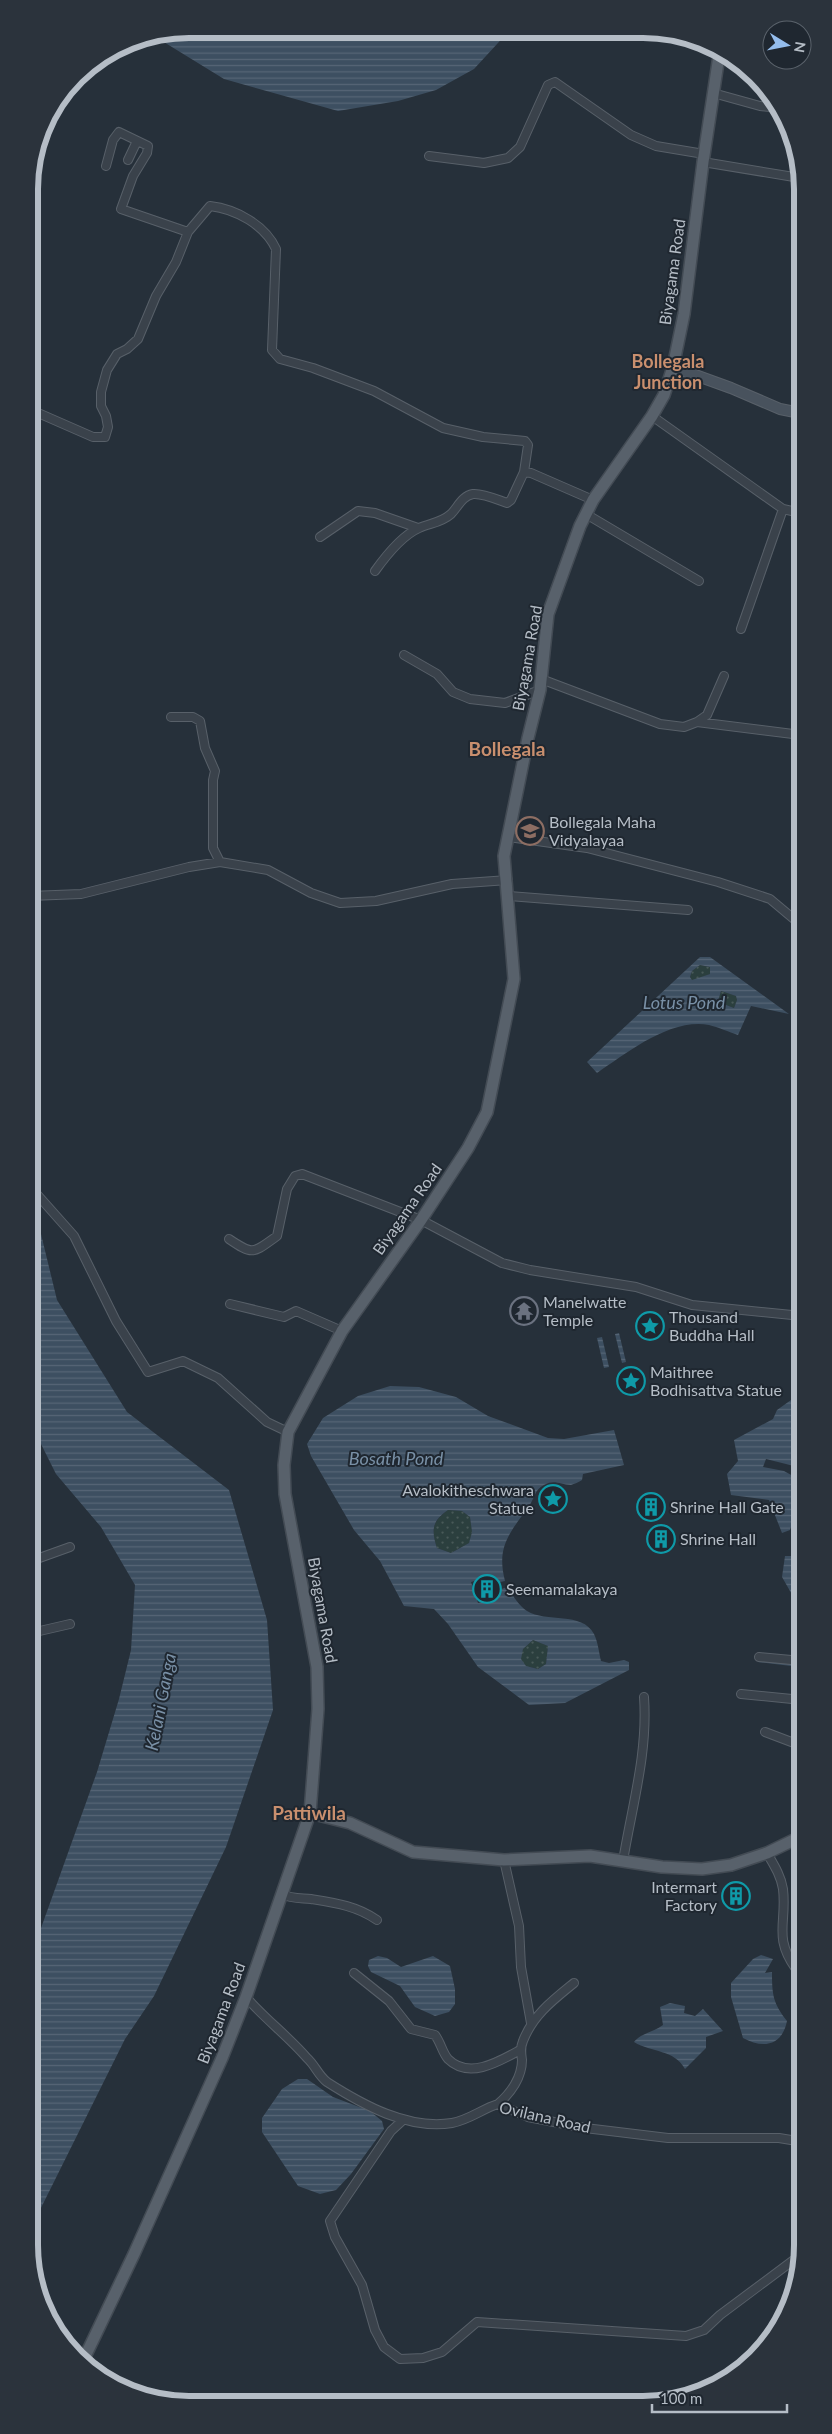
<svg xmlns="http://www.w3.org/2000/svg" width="832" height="2434" viewBox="0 0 832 2434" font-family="Lato,sans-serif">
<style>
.grass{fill:url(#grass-dots)}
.water{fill:url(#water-rules);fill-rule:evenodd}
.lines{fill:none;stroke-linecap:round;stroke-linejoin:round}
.stream{stroke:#3d4f61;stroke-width:2.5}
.street-casing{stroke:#586069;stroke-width:10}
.secondary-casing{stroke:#586069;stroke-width:12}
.primary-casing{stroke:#434b54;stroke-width:14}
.street{stroke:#3a424b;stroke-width:8}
.secondary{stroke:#48525d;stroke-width:10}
.primary{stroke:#58616b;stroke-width:11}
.labels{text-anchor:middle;stroke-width:4;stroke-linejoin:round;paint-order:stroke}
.street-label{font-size:16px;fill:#b5bdc6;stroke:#1f2730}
.poi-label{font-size:16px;fill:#b5bdc6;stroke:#1f2730;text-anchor:start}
.neighbourhood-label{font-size:18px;font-weight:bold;fill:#c98f6e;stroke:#1f2730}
.water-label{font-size:18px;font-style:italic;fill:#7990a6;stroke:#1f2730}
.quarter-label{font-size:19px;font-weight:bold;fill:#c98f6e;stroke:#1f2730}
.rim{fill:none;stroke:#b5bdc6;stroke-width:6}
</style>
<defs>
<pattern id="grass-dots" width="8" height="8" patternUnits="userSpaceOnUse" patternTransform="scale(1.25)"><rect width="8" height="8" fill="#2b3f3e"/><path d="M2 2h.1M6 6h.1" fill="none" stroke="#485958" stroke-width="1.8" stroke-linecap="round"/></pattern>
<pattern id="water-rules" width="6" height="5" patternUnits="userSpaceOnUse" patternTransform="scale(1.25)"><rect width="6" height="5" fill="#3d4f61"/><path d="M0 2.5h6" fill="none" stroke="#576676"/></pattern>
</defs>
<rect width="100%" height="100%" fill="#26303a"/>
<path class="grass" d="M700,965L710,967V974L692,981L690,977L692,971Z
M721,991L736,996L737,1000L734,1008L721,1003L719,998Z
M448,1510L462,1511L470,1517L472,1532L469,1543L451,1553L437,1548C431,1530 432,1522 448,1510Z
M533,1640L548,1646L546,1664L538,1669L526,1666L520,1659L523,1649Z"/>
<path class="water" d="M189,29L509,31L474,69L436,90L398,101L338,111L224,79L154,36Z
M700,957H710L789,1014L751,1006L738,1035C729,1032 718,1027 709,1025C670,1018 627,1053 597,1073L587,1062ZM700,965L710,967V974L692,980L690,977L692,971ZM721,991L736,996L737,1000L734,1008L721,1003L719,998Z
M30,1204L40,1230L57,1300L127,1412L229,1490L267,1620L273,1710L226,1847L154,1996L125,2039L32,2226L31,1956L97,1772L119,1699L131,1650L135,1585L101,1527L56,1474L31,1424Z
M619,1333L626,1362L622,1363L615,1334Z
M602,1337L609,1367L604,1368L597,1338Z
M390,1386L419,1387L456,1397L488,1416L548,1438L564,1439L614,1430L624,1465L583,1474L582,1480C579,1482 574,1484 571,1485C560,1485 555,1479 544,1485C534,1490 535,1498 529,1506C510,1533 496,1546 505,1581L495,1583L492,1576L471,1582L478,1603L498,1597L496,1591L507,1587C512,1594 519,1606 527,1611C546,1623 582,1611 594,1634C598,1642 599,1653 601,1661L609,1663L624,1660L629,1662V1670L565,1703L529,1705L478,1667L448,1624L434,1609L404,1606L380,1561L354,1530L311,1456L307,1444L323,1418L358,1396ZM448,1510L462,1511L470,1517L472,1532L469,1543L451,1553L437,1548C431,1530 432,1521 448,1510ZM533,1640L548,1646L546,1664L538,1669L526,1666L521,1659L523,1649Z
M791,1400L802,1402V1468L766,1459L763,1467L784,1471L802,1481V1491L790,1530L782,1533L769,1500L731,1495L727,1474L738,1461L734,1440L773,1419L777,1410Z
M785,1556H802V1596L794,1598L782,1577Z
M761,1955L773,1959L765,1973L772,1972C772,1995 773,2003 787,2021C782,2046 763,2049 743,2038L731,1997V1983L753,1959Z
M378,1956L387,1958L401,1967L433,1956L450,1966L455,1989V2004L449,2012L435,2016L415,2007L400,1986L371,1972L368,1966L369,1960Z
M670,2003L685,2006L684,2013L695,2016L703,2009L723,2031L706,2037V2048L685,2069C674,2049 652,2053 634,2042C641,2033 654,2032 663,2025L660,2007Z
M298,2079H307L333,2097L370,2111L382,2121L384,2129L351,2174L336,2190L320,2194L298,2186L262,2132V2118L282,2089Z"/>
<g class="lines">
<path class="stream" d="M759,1661L802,1666"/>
<defs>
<path id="street" d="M713,93L760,106L780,108
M429,156L484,163L508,158L520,147L548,85L555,82L631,135L656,146L704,154
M128,160L137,141
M703,162L800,178
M106,166L113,140L119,132L148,146L147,153L133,176L121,209L188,232
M29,409L93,437H105L108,427L106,416L101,406V392L107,370L117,354L127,349L138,339L156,296L176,262L188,232L210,206C236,209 265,225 276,249L272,350L280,359L313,368L374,391L443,428L483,437L525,441L528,445L524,472L511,500L507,503C498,500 483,493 473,494C462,496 458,507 451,514C441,523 430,523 419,528C403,535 385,557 375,571
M652,416L783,509L801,513
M524,472L531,473L593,500
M586,514L699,581
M320,537L358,511L375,513L418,528
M741,629L783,509
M404,655L437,674L453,692L470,699L505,703L540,690
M541,679L660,724L684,727L697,722L707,715L724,676
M171,717H193L200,721L205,748L215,771L213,780V848L220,862
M697,722L801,735
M508,837L587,848L718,882L770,899L801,925
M30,896L81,894L189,867L220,862L268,870L311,893L340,903L376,901L452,884L508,880
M509,896L688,910
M30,1183L34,1191L74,1236L116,1321L148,1372L183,1361L218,1378L267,1422L288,1432
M229,1239C254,1256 253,1253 277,1236L287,1189L295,1176L302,1174L421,1220L502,1263L530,1270L636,1287L692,1305L802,1316
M230,1304L284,1317L296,1311L342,1331
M31,1526L32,1525
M31,1561L70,1547
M31,1633L70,1624
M759,1657L802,1661
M741,1694L802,1700
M765,1732L802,1746
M767,1853C774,1865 781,1876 783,1889C787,1923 773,1937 796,1969
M504,1860L519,1926L521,1967L531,2023
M623,1861C632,1806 648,1753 644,1697
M281,1894C292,1899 300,1898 311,1899C336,1903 357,1906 377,1920
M354,1973L389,2001L411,2029L435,2035C441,2043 442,2052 448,2059C469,2080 500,2061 520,2050
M246,1997C265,2019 288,2036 307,2058C315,2065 318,2075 327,2082C363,2105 408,2130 452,2123C469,2120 482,2109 498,2104L528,2117L585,2128L668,2138H779L803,2142
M498,2104C511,2093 522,2077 522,2060C521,2053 520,2048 523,2041C533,2015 553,2000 574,1983
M403,2120L391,2131L330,2221L335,2237L362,2285L375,2330L384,2347L400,2359L423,2358L442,2352L477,2322L686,2336L704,2330L720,2315L803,2253"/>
<path id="secondary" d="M673,367L731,388L780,409L800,413"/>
<path id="primary" d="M310,1813L350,1823L413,1852L504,1860L590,1856L662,1867L702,1869L731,1865L767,1853L802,1836
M82,2363L134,2254L222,2058L246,1997L310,1813L318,1709L317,1667L285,1494L284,1465L288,1432L342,1331L421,1220L468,1148L487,1112L514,979L504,856L528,738L540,690L548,614L580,526L593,500L652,416L664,395L673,367L684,314L703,162L720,49"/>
</defs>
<use href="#street" class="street-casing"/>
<use href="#secondary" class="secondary-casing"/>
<use href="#primary" class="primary-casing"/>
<use href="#street" class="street"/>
<use href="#secondary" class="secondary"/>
<use href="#primary" class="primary"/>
</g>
<defs>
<symbol id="school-ring" viewBox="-11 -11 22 22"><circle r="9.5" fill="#1f2730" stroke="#8d6e63" stroke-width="1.5"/><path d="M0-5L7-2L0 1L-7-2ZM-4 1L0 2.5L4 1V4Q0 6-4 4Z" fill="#8d6e63"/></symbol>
<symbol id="temple-ring" viewBox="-11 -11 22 22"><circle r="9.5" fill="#1f2730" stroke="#6b7280" stroke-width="1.5"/><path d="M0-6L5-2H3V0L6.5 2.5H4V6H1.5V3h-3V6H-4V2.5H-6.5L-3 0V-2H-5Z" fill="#6b7280"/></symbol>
<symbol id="sight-ring" viewBox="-11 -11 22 22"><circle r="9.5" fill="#1f2730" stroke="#0f9aa8" stroke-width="1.5"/><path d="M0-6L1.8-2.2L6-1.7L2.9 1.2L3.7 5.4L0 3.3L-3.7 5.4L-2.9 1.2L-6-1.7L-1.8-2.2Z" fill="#0f9aa8"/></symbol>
<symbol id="building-ring" viewBox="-11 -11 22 22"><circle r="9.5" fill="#1f2730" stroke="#0f9aa8" stroke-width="1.5"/><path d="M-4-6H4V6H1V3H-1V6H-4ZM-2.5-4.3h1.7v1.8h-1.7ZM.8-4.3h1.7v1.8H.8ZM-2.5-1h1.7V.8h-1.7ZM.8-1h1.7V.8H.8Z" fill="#0f9aa8"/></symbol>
</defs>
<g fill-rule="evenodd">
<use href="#school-ring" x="514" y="815" width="32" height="32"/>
<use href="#temple-ring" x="508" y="1295" width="32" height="32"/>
<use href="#sight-ring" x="634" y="1310" width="32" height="32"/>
<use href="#sight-ring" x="615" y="1365" width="32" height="32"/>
<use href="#sight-ring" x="537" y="1483" width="32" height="32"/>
<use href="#building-ring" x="635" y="1491" width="32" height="32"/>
<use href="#building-ring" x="645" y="1523" width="32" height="32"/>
<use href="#building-ring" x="471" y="1573" width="32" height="32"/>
<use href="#building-ring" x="720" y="1880" width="32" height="32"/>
</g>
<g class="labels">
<g class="street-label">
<text transform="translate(672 272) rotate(-82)" y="6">Biyagama Road</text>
<text transform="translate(527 658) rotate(-80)" y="6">Biyagama Road</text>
<text transform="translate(407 1209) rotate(-55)" y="6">Biyagama Road</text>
<text transform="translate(323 1610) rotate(80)" y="6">Biyagama Road</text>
<text transform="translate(221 2013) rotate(-69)" y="6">Biyagama Road</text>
<text transform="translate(545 2117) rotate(13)" y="6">Ovilana Road</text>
</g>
<g class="poi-label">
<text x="549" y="828">Bollegala Maha<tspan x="549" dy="18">Vidyalayaa</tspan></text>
<text x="543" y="1308">Manelwatte<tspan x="543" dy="18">Temple</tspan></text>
<text x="669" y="1323">Thousand<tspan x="669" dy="18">Buddha Hall</tspan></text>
<text x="650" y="1378">Maithree<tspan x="650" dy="18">Bodhisattva Statue</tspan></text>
<text x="534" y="1496" text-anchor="end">Avalokitheschwara<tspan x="534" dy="18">Statue</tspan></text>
<text x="670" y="1513">Shrine Hall Gate</text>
<text x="680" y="1545">Shrine Hall</text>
<text x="506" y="1595">Seemamalakaya</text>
<text x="717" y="1893" text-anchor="end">Intermart<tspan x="717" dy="18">Factory</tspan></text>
</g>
<g class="neighbourhood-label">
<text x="668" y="368">Bollegala<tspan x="668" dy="21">Junction</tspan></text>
</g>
<g class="water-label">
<text x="684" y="1009">Lotus Pond</text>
<text x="396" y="1465">Bosath Pond</text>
<text transform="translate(161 1702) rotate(-79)" y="6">Kelani Ganga</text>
</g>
<g class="quarter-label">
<text x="507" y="756">Bollegala</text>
<text x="309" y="1820">Pattiwila</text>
</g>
</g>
<path d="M0 0H832V2434H0ZM189 38H643A151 151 0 0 1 794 189V2245A151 151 0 0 1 643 2396H189A151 151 0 0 1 38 2245V189A151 151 0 0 1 189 38Z" fill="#2b333c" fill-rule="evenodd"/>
<path class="rim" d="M189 38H643A151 151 0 0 1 794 189V2245A151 151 0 0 1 643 2396H189A151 151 0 0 1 38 2245V189A151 151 0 0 1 189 38Z"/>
<g transform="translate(787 45) rotate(100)"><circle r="24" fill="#1f2730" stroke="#5b636c"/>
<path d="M0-4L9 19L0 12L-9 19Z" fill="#94bded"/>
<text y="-8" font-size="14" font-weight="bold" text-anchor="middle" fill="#b5bdc6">N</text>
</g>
<path d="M652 2404v8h135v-8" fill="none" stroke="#b5bdc6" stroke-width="2.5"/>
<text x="660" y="2404" font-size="15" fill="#b5bdc6" stroke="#1f2730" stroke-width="4" paint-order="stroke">100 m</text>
</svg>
